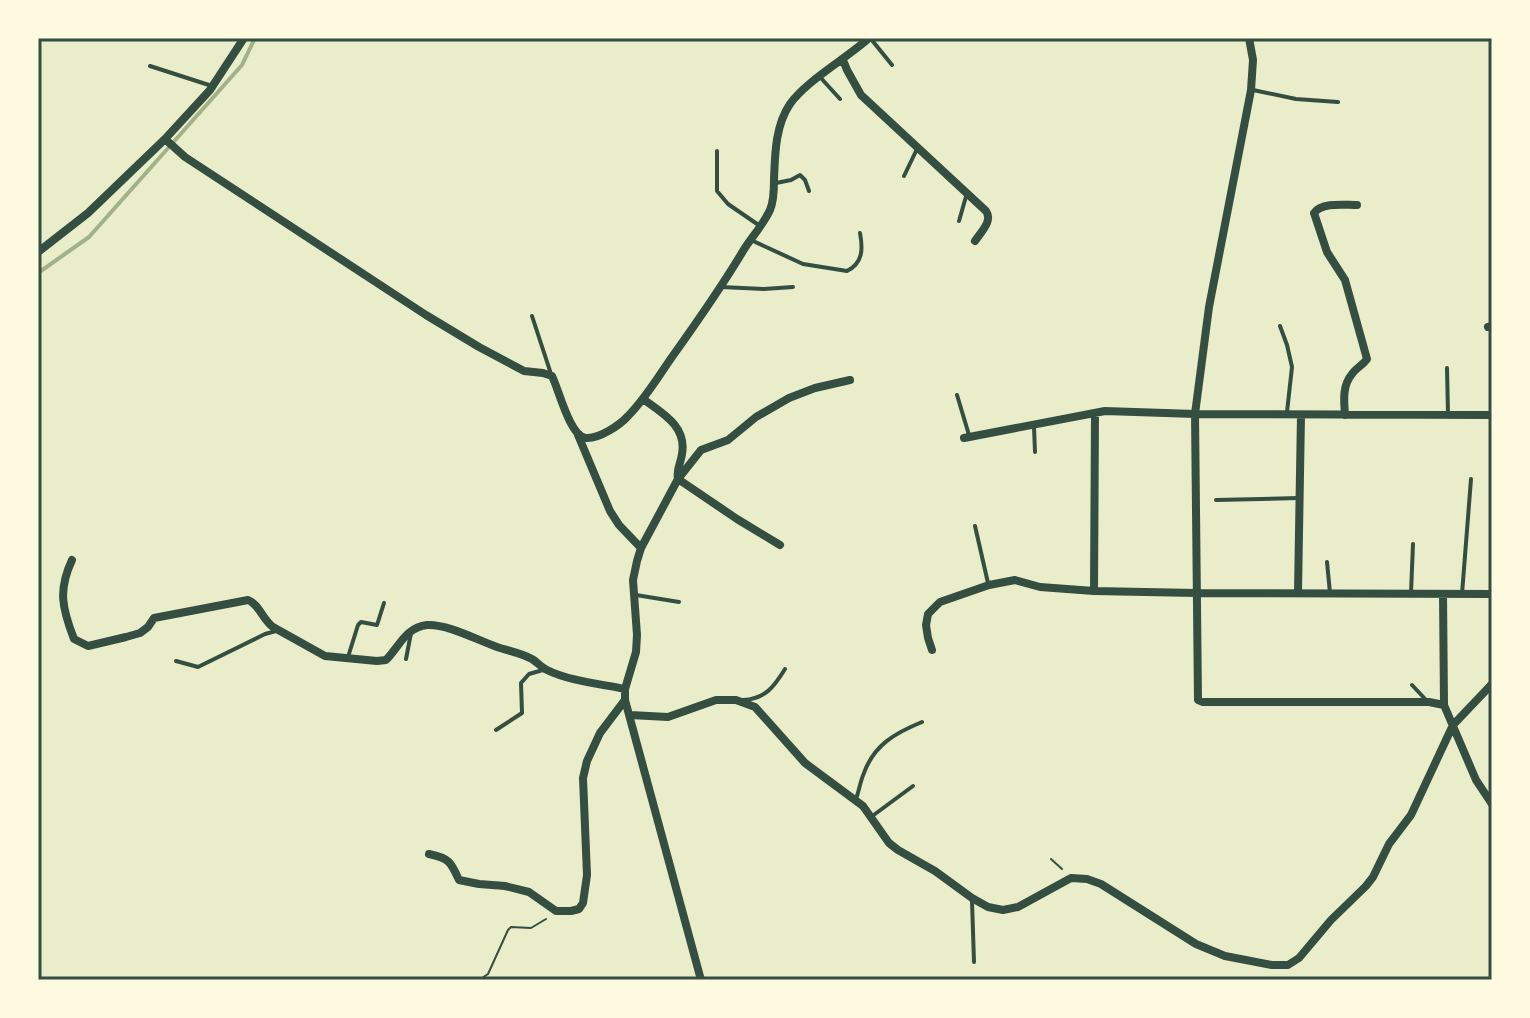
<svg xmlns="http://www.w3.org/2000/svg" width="1530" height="1018" viewBox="0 0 1530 1018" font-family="'Alegreya Sans',sans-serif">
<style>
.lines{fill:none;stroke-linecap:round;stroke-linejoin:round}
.stream{stroke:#a3b18a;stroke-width:4}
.path{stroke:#344e41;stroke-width:2}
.service{stroke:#344e41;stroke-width:4}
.minor{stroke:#344e41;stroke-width:8}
.neatline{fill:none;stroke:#344e41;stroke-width:3}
</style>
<rect width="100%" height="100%" fill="#e9edc9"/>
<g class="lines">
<path class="stream" d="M38,273L89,237L242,65L255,38"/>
<path class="path" d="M1051,859L1062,869
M479,980L488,974L508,930L511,927L531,928L546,919"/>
<path class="service" d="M871,39L892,65
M150,66L212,86
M820,77L840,99
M1253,90L1296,99L1338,102
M717,151V191L728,204L760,226
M904,176L917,149
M776,183L791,180L800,175L805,180L809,191
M959,221L967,193
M753,241L803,264L847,271C863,263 863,249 860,233
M721,287L764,289L793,287
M532,316L551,374
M1280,326L1287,345L1292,367L1287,412
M1447,368L1448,414
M957,395L969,435
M1034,427L1035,452
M1216,500L1299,498
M975,526L988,583
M1327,562L1330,593
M1411,593L1413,544
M1462,594L1471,479
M636,595L679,602
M348,657L358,625L361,622L377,625L384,603
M406,659L411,633
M176,661L198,667L265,634L276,631
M1412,685L1427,701
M743,700C765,699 774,687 785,669
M496,730L522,713L521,683L529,674L543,670
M856,799C859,791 860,782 864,773C874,745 895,733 922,722
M871,817L913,786
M972,901L974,962"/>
<path class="minor" d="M244,38L210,90L165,139L185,157L426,315L479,347L524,371L543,373L552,376C559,390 570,437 586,438C599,439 620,425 628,416C645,399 658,377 672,357C697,322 721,288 743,251C751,238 763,225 770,210C774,201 774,190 774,180C775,155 775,126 790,104C806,81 847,58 869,38
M1249,38L1253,60L1251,90L1209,307L1195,414L1198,700L1203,702H1429L1444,705
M843,60L847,70L861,95L986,211C993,221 981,232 975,241
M38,252L88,213L165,139
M1488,327L1492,326
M643,399C662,413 687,426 682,454C681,463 676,469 678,479L737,519L780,545
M1345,415C1344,401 1342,386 1352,374C1356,368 1363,365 1367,359L1345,280L1327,252L1314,213C1322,202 1344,205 1357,205
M578,435L610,511L619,525L641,548
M964,438L1105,411L1195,414L1492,415
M72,560C58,590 62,608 74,639L88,646L126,637L140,633L148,627L154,618L248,600C259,604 263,620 273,627L325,656L377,661L386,660C399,647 406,627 427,625C448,624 477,640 497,647C509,651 521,653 532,659C537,662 541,667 547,670C569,681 601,684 625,689
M1094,591L1095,413
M1298,592L1301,415
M1443,594L1444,705L1476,780L1492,804
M932,650L928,638L926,625L928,614L940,602L989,585L1015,580L1040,587L1094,591L1196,593L1492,594
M630,715L668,717L716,700H736L755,707L805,763L863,806L889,843L898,850L935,871L972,898L988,907L1003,910L1018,907L1071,878L1087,879L1101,884L1196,944L1225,956L1272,965H1288L1299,958L1331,920L1366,886L1373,877L1389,844L1411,815L1453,725L1492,684
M429,854C449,858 451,862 459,880L479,884L505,886L529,892L556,911H571L579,909L583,903L587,875L583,778L587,761L600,733L625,700
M701,980L625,700V689L636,652L637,635L633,580L637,561L641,548L678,479L701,450L728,440L756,417L789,398L815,388L850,380"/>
</g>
<rect width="1530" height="1018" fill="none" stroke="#fefae0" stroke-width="80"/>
<rect x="40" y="40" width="1450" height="938" class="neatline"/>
</svg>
